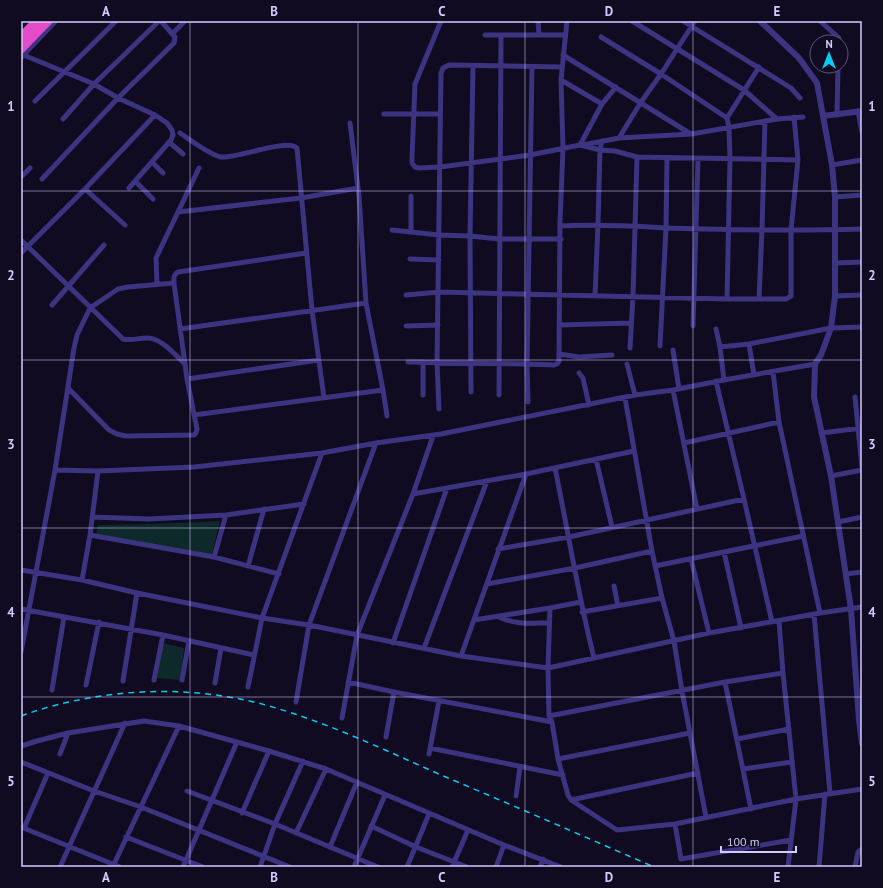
<svg xmlns="http://www.w3.org/2000/svg" width="883" height="888" viewBox="0 0 883 888" font-family="'PT Sans',sans-serif">
<style>
.green{fill:#0e292a}
.lines{fill:none;stroke-linecap:round;stroke-linejoin:round}
.minor{stroke:#3c3481;stroke-width:5}
.tertiary{stroke:#3c3481;stroke-width:6}
.trunk{stroke:#e44bc8;stroke-width:9}
.rail{stroke:#00ccf5;stroke-width:1.5;stroke-dasharray:6 5;stroke-linecap:butt}
.grid{fill:none;stroke:#d4caff;stroke-width:1;stroke-opacity:0.55}
.neatline{fill:none;stroke:#d4caff;stroke-width:1.5}
.grid-label{font-size:13px;text-anchor:middle;font-weight:bold;fill:#d4caff}
</style>
<rect width="100%" height="100%" fill="#100b20"/>
<path class="green" d="M220,521L211,558L96,536L98,525L155,524Z
M163,643L184,648L180,680L157,678Z"/>
<g class="lines">
<path class="minor" d="M441,21L415,84L412,158V163L415,167L419,168L440,167L530,155L580,145L600,150L615,151L637,157L798,160
M538,21L539,34
M632,21L744,90L777,119
M683,21L791,88L800,98
M820,21L839,38V42
M172,34L185,21
M485,35H565
M601,37L661,74L727,118L729,128L730,159L727,299
M21,54L94,84L118,98L155,115L167,123L172,130L173,135L171,140L129,188
M563,55L691,134
M561,80L602,104
M35,101L116,21
M858,111L862,132
M384,114H440
M837,115L838,66
M727,118L759,67
M63,119L94,84L159,21
M180,133C189,139 210,155 221,157C237,159 286,138 297,148L312,310L324,398
M619,138L641,102L661,74L695,21
M169,142L183,154
M580,145L602,104L616,87
M583,145L619,138L692,134L777,119L803,117
M152,162L163,173
M832,165L862,160
M21,177L30,168
M42,179L118,98L174,43L175,37L161,21
M135,181L153,199
M85,189L155,115
M411,196V232
M835,197L862,195
M178,212L301,198L358,188
M560,226C597,224 630,226 667,228C732,230 797,231 862,229
M392,230L439,235L470,236L499,239H561
M21,240L123,339C132,341 138,338 147,338C162,338 175,355 185,364
M21,253L85,189L125,225
M410,259L439,260
M836,263L862,262
M157,284L156,258L199,168
M406,295L439,292L727,299H786L791,296V230L798,160L794,117
M595,296L598,224L600,150L602,141
M835,296L862,295
M759,299L762,229L765,121
M52,305L104,245
M559,325L631,323
M406,326L438,325
M693,326L698,159
M180,329L366,303
M716,329L720,347L724,380
M749,344L754,375
M660,346L666,228L667,158
M720,347L749,344L831,328L862,327
M630,348L633,297L637,157
M673,350L679,389
M559,354L579,357L612,355
M408,362L527,364L554,365L557,364L559,361L560,222L563,148L561,80L567,21
M423,362V395
M627,364L635,395
M773,372L779,422L820,613
M579,373L583,378L589,405
M187,379L319,360
M716,381L744,499L772,622
M68,388L109,430L117,434L126,436L194,435L196,433L197,429L187,379L174,283C174,278 173,275 178,272L306,253
M383,390L387,416
M673,390L697,509
M471,392L470,236L473,67
M499,395L501,36
M855,397L862,468
M625,398L652,551L662,598L674,641L682,691L706,817
M528,402L527,364L532,67
M439,409L437,362L441,73L443,68L449,65L562,67
M194,415L383,390L366,303L359,196L350,123
M821,433L862,428
M684,443L779,422
M596,459L612,527
M555,468C568,531 578,595 594,658
M55,470L98,471L194,467L322,453L376,443L441,434L635,395L673,390L724,380L815,364
M831,476L862,470
M413,494L526,474L634,451
M92,517L149,519L226,515L304,504
M838,522L862,517
M90,535L214,557L279,574
M498,549L569,537L744,499
M724,552L741,628
M214,557L226,515
M691,559L709,633
M248,566L264,509
M655,566L803,536
M21,570L82,580L137,593L262,618L309,625L461,656L548,668L709,633L820,613L862,607
M846,574L862,572
M82,580L90,535L98,471
M487,584L575,568L652,551
M614,586L618,606
M550,608L548,668L549,716L552,722L558,759L568,795L571,800L617,830L675,824L796,799L862,789
M21,609L163,635L254,655
M582,612L662,598
M814,614L830,793
M499,617C515,625 532,623 549,623
M474,620L550,608L581,602
M779,621L783,673L796,799L788,867
M393,643L447,488
M424,648L487,481
M21,652L55,470L74,348L77,335L90,308L118,289L128,287L174,283
M461,656L526,474
M154,680L163,635
M182,680L189,641
M123,681L137,593
M348,682L394,692L552,722
M725,682L751,809
M215,683L221,648
M86,685L99,622
M248,687L262,618L322,453
M52,690L64,617
M296,702L309,625L376,443
M549,716L725,682L783,673
M342,718L357,635L413,494L433,436
M386,737L394,692
M737,739L789,729
M21,746L37,741L68,733L144,721L179,726L269,751L326,769L504,845L561,867
M430,748L563,775
M60,754L68,733
M429,754L439,701
M558,759L690,733
M21,762L94,791L141,807L290,867
M743,769L792,762
M187,791L275,824L378,867
M516,796L520,767
M571,800L698,773
M242,813L269,751
M675,824L681,859L791,840
M371,826L416,847L467,867
M21,827L120,867
M24,828L48,773
M296,833L326,769
M126,837L203,867
M330,847L357,782
M114,864L179,726
M60,867L125,723
M183,867L237,742
M260,867L275,824L303,761
M354,867L385,795
M407,867L429,814
M452,867L468,830
M496,867L504,845
M540,867L543,859
M819,867L825,794
M855,867L858,852L862,849"/>
<path class="tertiary" d="M760,21L799,58L817,83L832,165L835,197V296L831,328L821,355L815,364L814,397L831,476L851,609L859,720L862,744
M21,57L55,21
M823,116L862,111"/>
<path class="trunk" d="M21,37L37,21
M21,49L48,21"/>
<path class="rail" d="M21,716C101,687 194,683 276,708C333,725 387,751 441,775C512,805 583,836 654,867"/>
</g>
<path class="grid" d="M190,21V867M358,21V867M525,21V867M693,21V867M21,191H862M21,360H862M21,528H862M21,697H862"/>
<rect width="883" height="888" fill="none" stroke="#100b20" stroke-width="44"/>
<g transform="translate(829 54)"><circle r="19" fill="#100b20" stroke="#5e5779"/>
<path d="M0-3L7 15L0 10L-7 15Z" fill="#00ccf5"/>
<text y="-6" font-size="11" font-weight="bold" text-anchor="middle" fill="#d4caff">N</text>
</g>
<path d="M721 846v6h75v-6" fill="none" stroke="#d4caff" stroke-width="2"/>
<text x="727" y="846" font-size="12" fill="#d4caff" stroke="#100b20" stroke-width="3" paint-order="stroke">100 m</text>
<rect x="22" y="22" width="839" height="844" class="neatline"/>
<g class="grid-label">
<text x="106" y="16">A</text>
<text x="274" y="16">B</text>
<text x="442" y="16">C</text>
<text x="609" y="16">D</text>
<text x="777" y="16">E</text>
<text x="11" y="111">1</text>
<text x="872" y="111">1</text>
<text x="11" y="280">2</text>
<text x="872" y="280">2</text>
<text x="11" y="449">3</text>
<text x="872" y="449">3</text>
<text x="11" y="617">4</text>
<text x="872" y="617">4</text>
<text x="11" y="786">5</text>
<text x="872" y="786">5</text>
<text x="106" y="882">A</text>
<text x="274" y="882">B</text>
<text x="442" y="882">C</text>
<text x="609" y="882">D</text>
<text x="777" y="882">E</text>
</g>
</svg>
